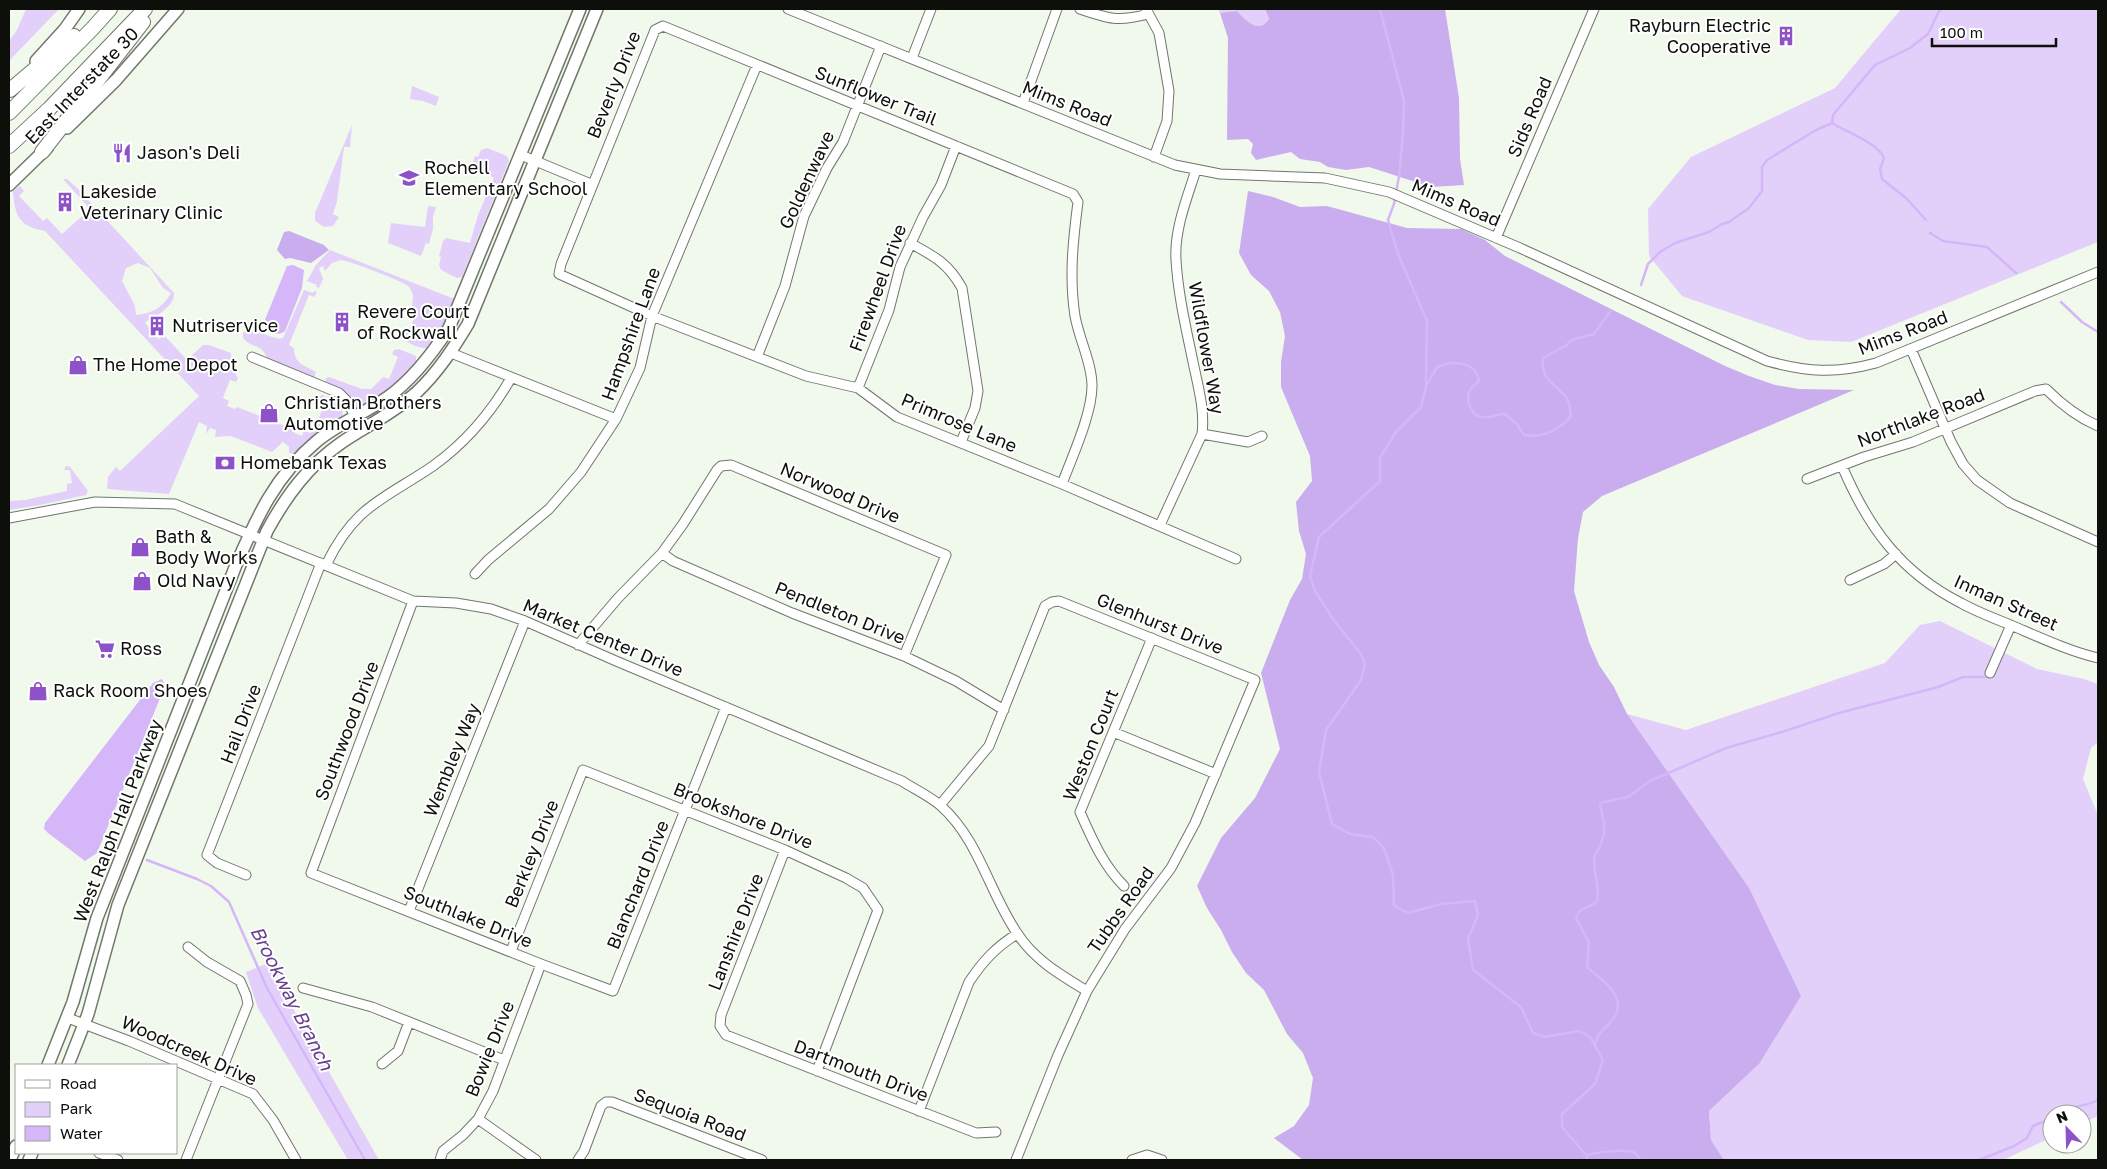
<svg xmlns="http://www.w3.org/2000/svg" width="2107" height="1169" viewBox="0 0 2107 1169" font-family="'Golos Text',sans-serif">
<style>
.green{fill:#e3d0fa;fill-rule:evenodd}
.forest{fill:#caadee}
.water{fill:#d5b7f9}
.lines{fill:none;stroke-linecap:round;stroke-linejoin:round}
.stream{stroke:#d5b7f9;stroke-width:2.5}
.minor-casing{stroke:#70776b;stroke-width:11}
.major-casing{stroke:#70776b;stroke-width:14}
.highway-casing{stroke:#70776b;stroke-width:16}
.minor{stroke:#fff;stroke-width:9}
.major{stroke:#fff;stroke-width:11}
.highway{stroke:#fff;stroke-width:14}
.labels{text-anchor:middle;stroke-width:4;stroke-linejoin:round;paint-order:stroke}
.poi-label{font-size:18px;fill:#0c0f0a;stroke:#fff;text-anchor:start}
.street-label{font-size:18px;fill:#0c0f0a;stroke:#fff}
.water-label{font-size:19px;font-style:italic;fill:#68418e;stroke:#fff}
</style>
<rect width="100%" height="100%" fill="#f0f9eb"/>
<path class="green" d="M26,9H59L9,61V41L17,30Z
M1218,9H1265L1269,19C1258,35 1246,20 1237,11L1220,13Z
M1901,9H2098V242L1851,342L1808,340L1682,296L1649,256L1648,209L1691,157L1835,88Z
M412,86L439,97L436,106L423,101L410,99Z
M352,125L350,147H344L337,201L333,214L339,217L333,226L324,227L315,221V213Z
M487,148L507,156L509,161L462,277L457,278L441,270L439,265L441,257L439,256L443,241L446,238L470,243L478,215L494,178L475,166L473,162L475,156L478,157L481,150Z
M63,179H67L77,188L174,293C175,303 164,310 157,316L155,314L145,323L159,339L164,335L187,360L203,345H209L231,353V366L238,378L236,382L230,380L223,398L229,401L227,406L235,409L237,407L295,430L294,433L302,436L304,431L310,433L315,429L324,404L323,401L316,399L322,395L331,399L342,409L343,416L341,419L295,454L289,453V447L283,442L272,452L231,436L215,437L216,430L210,428L206,434L207,426L199,422L169,494L107,489L108,477L116,467L120,471L199,396L45,231C19,226 15,217 13,191L20,186L24,191L19,196L43,221L47,218L62,234L90,209ZM138,263L150,268L163,288L171,293C163,307 152,314 136,315L135,306L122,281L126,268Z
M428,206L436,207L433,217V229L429,244L426,243L421,256L388,243L391,223L425,227Z
M330,250L457,300L448,319L430,348C422,350 407,343 401,337V330L408,333L417,311L411,309C413,301 415,293 408,286C402,281 350,261 341,260L332,263L325,271L323,266L319,268L323,279L319,288L316,287L317,285L307,281L316,265Z
M304,290L313,293L315,291L317,292L314,297L309,295L289,345L294,348C294,364 304,365 316,372L314,378L268,360C262,343 252,349 243,338V332C260,328 272,341 283,338Z
M399,349L416,356V365L391,389L360,409L354,407L325,382L326,378L329,377L362,389H371L383,377L389,379L398,357L392,354L394,350Z
M66,466L70,467L88,491L86,495L40,505L9,510V501L25,500L67,491V484L72,483L70,470H64Z
M1940,621L2037,669L2084,679L2098,684V742L2091,748L2083,779L2098,815V1116L2082,1123V1114H2052V1137L2003,1160H1724L1711,1140L1709,1111L1759,1064L1627,714L1686,730L1885,663L1920,625Z
M268,963L269,966L379,1160H348L258,1008L246,972Z"/>
<path class="forest" d="M1265,9H1445L1459,98L1460,159L1464,185L1431,187L1369,167L1346,170L1328,167L1320,162L1300,159L1291,152L1256,160L1251,153L1253,144L1248,139L1227,140L1228,38L1220,13L1237,11C1246,20 1258,35 1269,19Z
M1248,191L1273,197L1300,207L1327,206L1407,228L1461,229L1485,240L1505,256L1725,366L1749,376L1775,385L1799,389L1854,390L1602,496L1583,512L1578,538L1574,591L1589,642L1599,665L1614,687L1627,714L1749,888L1801,996L1759,1064L1709,1111L1711,1140L1724,1160H1303L1274,1138L1294,1126L1309,1105L1313,1078L1303,1053L1287,1034L1264,990L1246,973L1232,952L1221,930L1207,908L1197,886L1221,838L1255,798L1280,749L1261,673L1290,600L1302,579L1306,554L1299,531L1296,502L1312,481L1310,456L1281,387V362L1285,336L1280,312L1269,291L1251,275L1239,253Z
M289,231L324,245L329,250L311,263L290,258L285,259L277,250L284,232Z"/>
<path class="water" d="M293,265L304,270L302,288L285,331C278,336 273,334 266,328L264,322L287,266Z
M162,679L165,686L97,853L85,861L48,833L44,829L45,823L153,683Z"/>
<g class="lines">
<path class="stream" d="M1380,9L1404,101L1403,134L1399,176L1394,204L1388,220L1398,254L1427,321L1426,387L1421,407L1396,432L1380,458V481L1319,537L1310,576L1315,591L1333,619L1361,654L1365,664L1361,680L1326,730L1319,772L1332,824L1350,834L1373,837L1384,848L1393,875L1394,906L1408,913L1441,904L1475,901L1478,915L1468,939L1473,970L1521,1007L1533,1033L1544,1037L1579,1031L1590,1037L1603,1060L1595,1084L1562,1114V1127L1586,1155L1588,1160
M1832,123C1846,132 1878,143 1884,158L1880,169L1882,179L1907,199L1926,220
M1930,233L1943,241L1987,247L2016,273
M1641,285L1648,264L1660,252L1675,243L1709,232L1722,224L1729,222L1749,208L1762,191V167L1767,160L1816,130L1832,123L1833,115L1875,65L1910,48L1928,34L1940,9
M2061,302L2082,322L2098,332
M1426,386L1437,367C1453,360 1476,361 1479,381C1476,384 1472,387 1470,390C1465,398 1471,416 1481,417C1488,419 1497,414 1505,414L1517,424L1524,435C1543,438 1558,431 1571,416C1570,410 1570,402 1566,397C1555,384 1540,379 1543,358L1567,345L1571,340L1594,334L1610,312
M147,860L197,879L211,886L229,902L267,988L365,1160
M1595,1045C1599,1031 1601,1032 1610,1023C1632,998 1603,981 1587,967L1589,943L1576,918L1580,911L1597,902C1600,887 1594,875 1594,860C1594,855 1598,851 1600,846C1608,828 1603,822 1600,804L1604,802L1628,797L1650,781L1726,748L1782,732L1839,713L1938,687L1963,677H1992
M2060,1114C2071,1105 2085,1107 2098,1100
M1586,1155C1603,1152 1617,1149 1634,1152L1641,1160
M1979,1160L2014,1146L2027,1138L2033,1126L2052,1118"/>
<defs>
<path id="minor" d="M788,9L1175,165L1220,174L1325,178L1389,192L1520,248L1767,361C1808,372 1835,374 1876,363L2098,272
M1080,9C1109,19 1118,22 1148,14
M1146,9L1159,33L1169,91L1167,121L1154,157
M912,58L931,9
M1023,103L1057,9
M521,155L591,184
M1496,238L1594,9
M910,243C934,256 948,263 962,288L978,391L975,408L961,442
M1911,349L1951,442L1963,464L1977,480L2010,503L2098,542
M451,353L616,419
M252,357L339,393L346,400L363,430
M757,357L785,286L804,216L827,168L843,142L881,46
M858,388L889,310L900,267L923,217L941,185L956,146
M1202,434L1248,442L1262,436
M1842,466C1868,527 1900,572 1961,603C1977,612 1996,619 2013,626C2041,638 2069,651 2098,658
M1807,479L1864,457L1913,442L2035,391L2046,389C2062,405 2077,417 2098,426
M1062,484C1072,457 1092,414 1092,386C1092,363 1079,339 1075,316C1069,277 1073,240 1078,202L1073,194L663,26L655,30L561,264L559,274L652,316L806,376L858,388L897,417L1062,484L1236,559
M9,518L95,502L175,504L413,601L456,603L491,609L525,621L616,661L902,781C914,789 930,796 941,806C979,840 989,892 1017,933C1034,960 1061,975 1087,991
M1160,525L1202,434C1205,410 1198,386 1193,362C1186,328 1178,294 1176,260C1174,230 1187,198 1196,170
M662,553L673,561L792,613L904,656L956,681L1004,710
M326,565C355,505 383,500 433,466C465,443 491,413 511,378
M475,574L488,560L549,509L581,472L616,419L640,368L652,316L757,65
M1850,580L1884,564L1896,554
M413,601L311,873L541,964L613,991L726,707
M578,645L618,598L662,553L683,524L717,470L721,466L731,465L946,555L904,656
M1990,673L2011,625
M1113,732L1216,774
M940,805L989,746L1045,606L1052,602L1059,601L1255,680L1195,823L1171,868L1125,929L1087,991L1058,1055L1016,1160
M785,850L721,1015L720,1026L726,1035L976,1133L996,1132
M246,875L217,863L207,855L321,563
M1124,886C1103,865 1092,839 1080,812L1152,638
M409,911L525,621
M511,951L583,770L785,850L846,878L863,888L878,910L817,1071
M303,988L372,1007L504,1060
M68,1018L129,1041L253,1094L273,1120L296,1160
M382,1064L398,1051L409,1022
M919,1111L969,982C983,961 996,947 1017,934
M478,1119L536,1160
M99,1153L118,1160
M186,1160L248,1004L246,995L240,981L207,962L188,947
M440,1160L443,1151L463,1135L478,1119L493,1091L541,964
M578,1160L584,1151L601,1106L606,1102H612L762,1160
M1132,1160L1147,1155L1162,1160"/>
<path id="major" d="M36,61L65,29L79,9
M67,128L116,80L178,9
M9,185L47,148
M48,1065L73,1002L97,918L236,565C257,517 275,476 317,441C339,423 365,413 388,397C413,379 432,354 449,328L580,9
M68,1065L88,1014L118,905L267,531C286,496 308,466 341,443C366,426 394,413 417,392C438,372 453,349 468,324L597,9
M10,1160L16,1146
M29,1160L32,1153"/>
<path id="highway" d="M10,90L74,36
M9,113L92,29L110,9
M9,146L49,109L145,9
M42,152L143,22"/>
</defs>
<use href="#minor" class="minor-casing"/>
<use href="#major" class="major-casing"/>
<use href="#highway" class="highway-casing"/>
<use href="#minor" class="minor"/>
<use href="#major" class="major"/>
<use href="#highway" class="highway"/>
</g>
<defs>
<symbol id="building-bare" viewBox="-9 -9 18 18"><path d="M-4-6H4V6H1V3H-1V6H-4ZM-2.5-4.3h1.7v1.8h-1.7ZM.8-4.3h1.7v1.8H.8ZM-2.5-1h1.7V.8h-1.7ZM.8-1h1.7V.8H.8Z" fill="#8e52c8" stroke="#fff" stroke-width="2.5" paint-order="stroke"/></symbol>
<symbol id="restaurant-bare" viewBox="-9 -9 18 18"><path d="M-5-6h1v4h1v-4h1v4h1v-4h1v5L-1.5 .5V6h-2V.5L-5-1ZM5-6V6H3V1.5H1.5Q1.5-4 5-6Z" fill="#8e52c8" stroke="#fff" stroke-width="2.5" paint-order="stroke"/></symbol>
<symbol id="school-bare" viewBox="-9 -9 18 18"><path d="M0-5L7-2L0 1L-7-2ZM-4 1L0 2.5L4 1V4Q0 6-4 4Z" fill="#8e52c8" stroke="#fff" stroke-width="2.5" paint-order="stroke"/></symbol>
<symbol id="shop-bare" viewBox="-9 -9 18 18"><path d="M-5-2.5h2.3a2.7 3.5 0 0 1 5.4 0H5L5.5 6h-11ZM-1.5-2.5h3a1.5 2.3 0 0 0-3 0Z" fill="#8e52c8" stroke="#fff" stroke-width="2.5" paint-order="stroke"/></symbol>
<symbol id="bank-bare" viewBox="-9 -9 18 18"><path d="M-6-4H6V4H-6ZM0-2.3a2.3 2.3 0 1 0 0 4.6a2.3 2.3 0 1 0 0-4.6Z" fill="#8e52c8" stroke="#fff" stroke-width="2.5" paint-order="stroke"/></symbol>
<symbol id="supermarket-bare" viewBox="-9 -9 18 18"><path d="M-6-5.5h2.5l.6 2H6L4.5 2H-2.5L-4.4-4H-6ZM-1.5 3.2a1.3 1.3 0 1 0 .1 0ZM3 3.2a1.3 1.3 0 1 0 .1 0Z" fill="#8e52c8" stroke="#fff" stroke-width="2.5" paint-order="stroke"/></symbol>
</defs>
<g fill-rule="evenodd">
<use href="#building-bare" x="1772" y="22" width="28" height="28"/>
<use href="#restaurant-bare" x="108" y="139" width="28" height="28"/>
<use href="#school-bare" x="395" y="164" width="28" height="28"/>
<use href="#building-bare" x="51" y="188" width="28" height="28"/>
<use href="#building-bare" x="328" y="308" width="28" height="28"/>
<use href="#building-bare" x="143" y="312" width="28" height="28"/>
<use href="#shop-bare" x="64" y="351" width="28" height="28"/>
<use href="#shop-bare" x="255" y="399" width="28" height="28"/>
<use href="#bank-bare" x="211" y="449" width="28" height="28"/>
<use href="#shop-bare" x="126" y="533" width="28" height="28"/>
<use href="#shop-bare" x="128" y="567" width="28" height="28"/>
<use href="#supermarket-bare" x="91" y="635" width="28" height="28"/>
<use href="#shop-bare" x="24" y="677" width="28" height="28"/>
</g>
<g class="labels">
<g class="poi-label">
<text x="1771" y="32" text-anchor="end">Rayburn Electric<tspan x="1771" dy="21">Cooperative</tspan></text>
<text x="137" y="159">Jason's Deli</text>
<text x="424" y="174">Rochell<tspan x="424" dy="21">Elementary School</tspan></text>
<text x="80" y="198">Lakeside<tspan x="80" dy="21">Veterinary Clinic</tspan></text>
<text x="357" y="318">Revere Court<tspan x="357" dy="21">of Rockwall</tspan></text>
<text x="172" y="332">Nutriservice</text>
<text x="93" y="371">The Home Depot</text>
<text x="284" y="409">Christian Brothers<tspan x="284" dy="21">Automotive</tspan></text>
<text x="240" y="469">Homebank Texas</text>
<text x="155" y="543">Bath &amp;<tspan x="155" dy="21">Body Works</tspan></text>
<text x="157" y="587">Old Navy</text>
<text x="120" y="655">Ross</text>
<text x="53" y="697">Rack Room Shoes</text>
</g>
<g class="street-label">
<text transform="translate(614 85) rotate(-68)" y="6">Beverly Drive</text>
<text transform="translate(82 86) rotate(-46)" y="6">East Interstate 30</text>
<text transform="translate(876 96) rotate(22)" y="6">Sunflower Trail</text>
<text transform="translate(1067 104) rotate(22)" y="6">Mims Road</text>
<text transform="translate(1530 117) rotate(-67)" y="6">Sids Road</text>
<text transform="translate(807 180) rotate(-65)" y="6">Goldenwave</text>
<text transform="translate(1456 203) rotate(23)" y="6">Mims Road</text>
<text transform="translate(878 288) rotate(-70)" y="6">Firewheel Drive</text>
<text transform="translate(1903 333) rotate(-21)" y="6">Mims Road</text>
<text transform="translate(631 334) rotate(-70)" y="6">Hampshire Lane</text>
<text transform="translate(1206 348) rotate(80)" y="6">Wildflower Way</text>
<text transform="translate(1921 418) rotate(-21)" y="6">Northlake Road</text>
<text transform="translate(959 423) rotate(23)" y="6">Primrose Lane</text>
<text transform="translate(840 493) rotate(23)" y="6">Norwood Drive</text>
<text transform="translate(2006 603) rotate(24)" y="6">Inman Street</text>
<text transform="translate(840 613) rotate(22)" y="6">Pendleton Drive</text>
<text transform="translate(1160 624) rotate(22)" y="6">Glenhurst Drive</text>
<text transform="translate(603 638) rotate(23)" y="6">Market Center Drive</text>
<text transform="translate(241 724) rotate(-69)" y="6">Hail Drive</text>
<text transform="translate(347 731) rotate(-69)" y="6">Southwood Drive</text>
<text transform="translate(1091 745) rotate(-68)" y="6">Weston Court</text>
<text transform="translate(452 760) rotate(-68)" y="6">Wembley Way</text>
<text transform="translate(743 816) rotate(22)" y="6">Brookshore Drive</text>
<text transform="translate(118 821) rotate(-69)" y="6">West Ralph Hall Parkway</text>
<text transform="translate(532 854) rotate(-68)" y="6">Berkley Drive</text>
<text transform="translate(638 885) rotate(-68)" y="6">Blanchard Drive</text>
<text transform="translate(1121 910) rotate(-55)" y="6">Tubbs Road</text>
<text transform="translate(468 917) rotate(22)" y="6">Southlake Drive</text>
<text transform="translate(736 932) rotate(-69)" y="6">Lanshire Drive</text>
<text transform="translate(490 1049) rotate(-68)" y="6">Bowie Drive</text>
<text transform="translate(189 1051) rotate(24)" y="6">Woodcreek Drive</text>
<text transform="translate(861 1071) rotate(21)" y="6">Dartmouth Drive</text>
<text transform="translate(690 1115) rotate(21)" y="6">Sequoia Road</text>
</g>
<g class="water-label">
<text transform="translate(292 998) rotate(63)" y="7">Brookway Branch</text>
</g>
</g>
<rect width="2107" height="1169" fill="none" stroke="#0c0f0a" stroke-width="20"/>
<rect x="15" y="1064" width="162" height="90" fill="#ffffff" stroke="#9e9f9d"/>
<rect x="25" y="1080" width="25" height="8" fill="#ffffff" stroke="#9e9f9d"/>
<text x="60" y="1089" font-size="15" fill="#0c0f0a">Road</text>
<rect x="25" y="1102" width="25" height="15" fill="#e3d0fa" stroke="#9e9f9d"/>
<text x="60" y="1114" font-size="15" fill="#0c0f0a">Park</text>
<rect x="25" y="1126" width="25" height="15" fill="#d5b7f9" stroke="#9e9f9d"/>
<text x="60" y="1139" font-size="15" fill="#0c0f0a">Water</text>
<g transform="translate(2067 1129) rotate(337)"><circle r="24" fill="#ffffff" stroke="#9e9f9d"/>
<path d="M0-4L9 19L0 12L-9 19Z" fill="#8e52c8"/>
<text y="-8" font-size="14" font-weight="bold" text-anchor="middle" fill="#0c0f0a">N</text>
</g>
<path d="M1932 38v8h124v-8" fill="none" stroke="#0c0f0a" stroke-width="2.5"/>
<text x="1940" y="38" font-size="15" fill="#0c0f0a" stroke="#ffffff" stroke-width="4" paint-order="stroke">100 m</text>
</svg>
